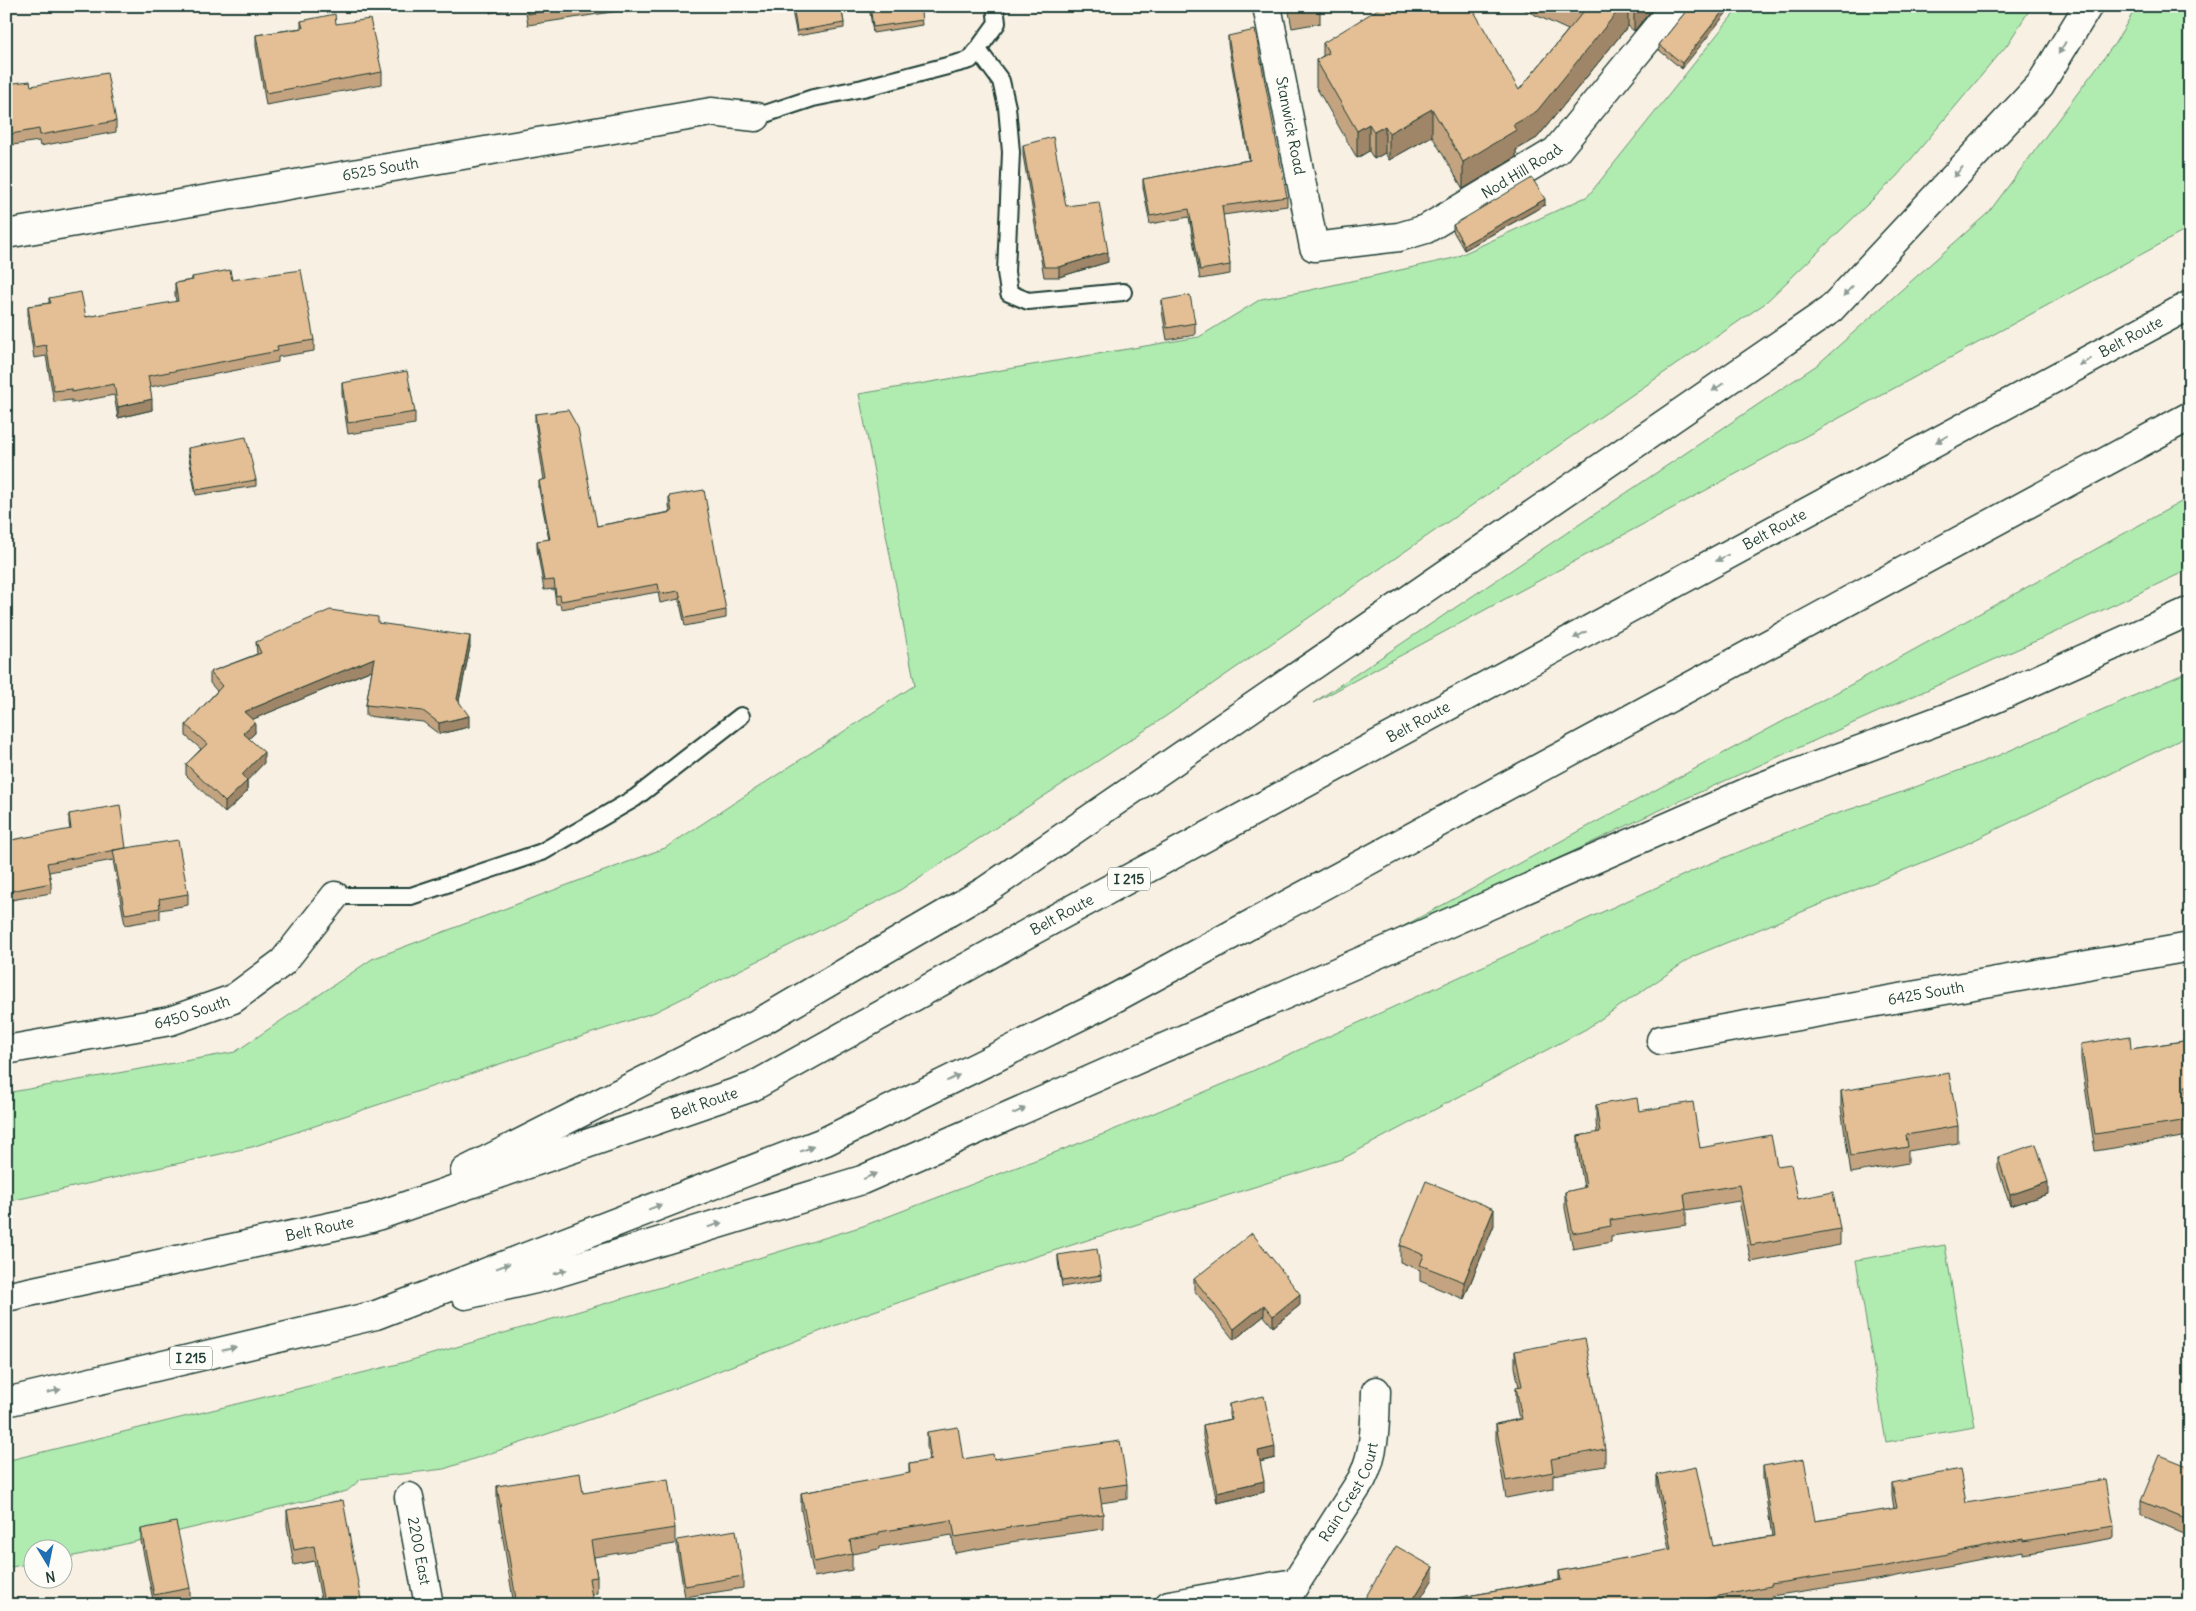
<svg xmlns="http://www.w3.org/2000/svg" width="2196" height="1611" viewBox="0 0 2196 1611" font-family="Delius,sans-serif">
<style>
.green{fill:#b0ebb0;stroke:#689472}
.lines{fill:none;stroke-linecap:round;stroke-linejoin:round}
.service-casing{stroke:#1f3d34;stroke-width:20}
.minor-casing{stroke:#1f3d34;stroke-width:31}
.motorway-casing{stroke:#1f3d34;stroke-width:31}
.service{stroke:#fdfcf7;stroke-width:16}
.minor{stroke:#fdfcf7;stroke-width:28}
.motorway{stroke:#fdfcf7;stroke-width:28}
.wall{fill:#c4a480;stroke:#1f3d34}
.shaded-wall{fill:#a08668;stroke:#1f3d34}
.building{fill:#e4bf95;stroke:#1f3d34}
.oneway{fill:#8e9c96}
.labels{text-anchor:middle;stroke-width:4.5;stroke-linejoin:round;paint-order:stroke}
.shield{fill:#fdfcf7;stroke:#62766e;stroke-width:1}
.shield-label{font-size:14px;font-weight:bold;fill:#1f3d34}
.street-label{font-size:15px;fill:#1f3d34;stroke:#fdfcf7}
</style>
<rect width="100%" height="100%" fill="#f8f0e3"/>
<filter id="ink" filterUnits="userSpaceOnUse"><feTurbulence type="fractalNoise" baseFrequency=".02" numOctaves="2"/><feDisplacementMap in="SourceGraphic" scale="10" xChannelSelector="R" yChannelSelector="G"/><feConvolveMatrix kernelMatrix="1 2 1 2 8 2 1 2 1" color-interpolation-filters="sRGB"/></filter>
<g filter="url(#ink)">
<path class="green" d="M1740,6H2032L2007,45L1897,176L1764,304L1153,725L897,892L655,1012L252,1147L6,1202V1093L235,1052L372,959L665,848L915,685L859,394L1199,337L1261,299L1306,291L1454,258L1588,196Z
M2137,6H2190V228L1313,703L1817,365L1989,212L2115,43Z
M2190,497V569L2058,631L1649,815L1520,877L1387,935L1852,684Z
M2190,671V735L1958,848L1694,956L1586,1029L1342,1159L981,1274L857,1317L621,1409L444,1469L361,1479L347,1491L79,1555L63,1558L62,1548H32V1563L6,1568V1461L398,1364L703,1275L863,1226L1106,1133L1226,1083L1697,869L1812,822L1902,792L1995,757Z
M1945,1245L1975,1427L1886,1442L1856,1260Z"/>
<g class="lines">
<defs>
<path id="service" d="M978,50L1001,81L1007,107L1011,152L1006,272L1009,293L1028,301L1123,292
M756,117L813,98L863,88L970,60L997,23L995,6
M335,896H411L542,852L635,798L741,716"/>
<g id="minor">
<path id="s1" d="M1267,6L1314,247L1399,237L1426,229L1556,151L1675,6"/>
<path id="s2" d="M6,234L711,112L756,117"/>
<path id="s3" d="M1661,1040L2190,947"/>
<path id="s4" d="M6,1050L170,1021L233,999L283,962L335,896"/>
<path id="s5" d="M409,1497L429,1605"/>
<path d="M1169,1605L1294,1583"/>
<path id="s6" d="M1282,1605L1362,1479C1376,1450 1375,1422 1376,1391"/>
</g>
<g id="motorway">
<path d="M465,1171L762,1021L985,891L1830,310L2040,85L2088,6"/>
<path d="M465,1295L540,1278L862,1180L1752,790L1983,704L2190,611"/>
<path id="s7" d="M6,1297L371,1218L752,1087L1030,932L2190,305"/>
<path d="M6,1402L376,1315L826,1141L1100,1006L2190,416"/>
</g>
</defs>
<use href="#service" class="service-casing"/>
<use href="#minor" class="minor-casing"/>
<use href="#motorway" class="motorway-casing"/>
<use href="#service" class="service"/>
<use href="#minor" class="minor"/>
<use href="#motorway" class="motorway"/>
</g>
<path class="wall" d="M489,6H618V11L528,25L525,6L490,13Z
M791,6H841L844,23V28L797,36Z
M869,6H920L922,25L873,33Z
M1288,6H1320V23L1292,28Z
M1516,6H1655L1634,31L1628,26L1537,138L1516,150V157L1463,189L1432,136L1389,160L1385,153L1374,159L1369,151L1357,158L1316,87V60L1323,56V43L1519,90L1568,30Z
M1687,10L1682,69L1659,50V45Z
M301,21L382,72V84L266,105L256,46V35L301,28Z
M1228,36L1287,197V206L1223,215L1230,265V274L1200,279L1189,217L1150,224L1143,187V179L1249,160L1228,44Z
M6,84L31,86L116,121V132L40,146L39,141L6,146Z
M1023,145L1066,206L1108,262L1059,277H1044L1023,155Z
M1545,205L1464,250L1453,231V225Z
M192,277L232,280L314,340V351L278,357V362L150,387L152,410L118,418L114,395L72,403V400L54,402L46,356L34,358L28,318V306L49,303V298L86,317L176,302L175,294V283L192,280Z
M1162,300L1195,323V335L1167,340L1162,311Z
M342,383L415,412V424L348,434L342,394Z
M535,414L597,526L670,512L669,505V496L726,610V618L685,626L679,599L660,603L658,592L561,609L560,604H556L554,589L544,590L537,549V541L549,540L539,489V481L544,480L535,422Z
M188,448L256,480V486L196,495L188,453Z
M378,623L470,647L459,701L469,727L439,734L423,722L366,716V705L372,670L253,719L255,733L249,738L264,763L247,780V792L225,813L186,775V764L201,749L186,736V725L217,691L210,683V672L257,654L256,642Z
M69,814L126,848L188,894V905L160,910V919L125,925L113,860L49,872L51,883V893L6,901V841L70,830L69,823Z
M2190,1040V1102L2187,1103L2189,1120V1136L2095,1151L2081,1060V1044L2131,1049Z
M1841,1091L1958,1126V1143L1908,1151V1163L1851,1173L1841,1108Z
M1596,1105L1639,1111L1700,1148L1777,1166L1798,1199L1840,1229V1245L1751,1262L1739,1201L1686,1210V1225L1611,1236V1242L1573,1249L1565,1208V1192L1584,1188L1578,1152V1136L1597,1133L1596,1121Z
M1998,1157L2048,1194L2010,1206L1998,1168Z
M1494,1225L1464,1299L1420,1281V1270L1400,1262V1245Z
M1058,1255L1101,1275V1280L1062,1287L1058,1261Z
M1194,1279L1300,1305L1273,1327L1264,1316L1234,1340L1194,1290Z
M1515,1351L1605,1449V1466L1553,1475V1489L1506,1498L1496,1440V1424L1519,1419L1516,1404V1387H1519L1515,1367Z
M1229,1404L1275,1458L1260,1462L1264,1492L1217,1503L1203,1436V1425L1230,1419L1229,1415Z
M927,1432L963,1459H994L1127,1484V1499L1101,1503L1103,1514V1529L1010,1542V1543L955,1553L952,1535L879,1547V1549L852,1554V1570L814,1577L801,1509V1493L909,1474V1464L929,1461L927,1447Z
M1763,1466L1815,1521L1894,1509L1892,1495V1483L1966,1503L2114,1526V1538L2023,1554V1551L1882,1579L1771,1596V1599L1739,1605H1450V1599L1559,1580V1571L1669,1550L1657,1488V1475L1713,1546L1772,1536L1763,1478Z
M2190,1467V1536L2141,1515V1501Z
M497,1486L583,1493L675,1528V1544L594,1557L597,1577V1593L592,1594L593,1605H514L497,1502Z
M287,1510L362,1605L321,1599L314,1561L294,1565L287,1525Z
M141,1529L190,1588V1599L161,1605H154L141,1541Z
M677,1540L743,1576V1588L685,1597L677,1551Z"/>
<path class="shaded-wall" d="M1622,6H1628V26L1537,138L1516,150V157L1463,189V162L1513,125Z
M1634,6H1655L1634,31Z
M1727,6H1732L1682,69V63Z
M1432,109V136L1389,160V133Z
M1369,124V151L1357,158V131Z
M1385,126V153L1374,159V132Z
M1545,199V205L1464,250V245Z
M1108,252V262L1059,277V267Z
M152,399V410L118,418V407Z
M470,636V647L457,710V699Z
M374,658V669L244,723V712Z
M469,716V727L439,734V723Z
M255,722V733L243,744V733Z
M264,752V763L242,786V775Z
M247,781V792L225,813V802Z
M2048,1182V1194L2010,1206V1195Z
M1494,1209V1225L1464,1299V1282Z
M1300,1294V1305L1273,1327V1316Z
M1264,1305V1316L1234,1340V1329Z
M1275,1447V1458L1258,1462V1451Z
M1264,1481V1492L1217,1503V1492Z
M1433,1567V1579L1417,1605H1410Z"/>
<path class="building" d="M527,6H577L528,14Z
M793,6H841L844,23L797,31Z
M870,6H920L922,20L873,27Z
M1291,6H1303L1292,8Z
M1383,6H1471L1519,90L1584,11L1575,6H1622L1537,111L1513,125L1516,130L1463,162L1432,109L1389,133L1385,126L1374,132L1369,124L1357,131L1316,60L1329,53L1323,43Z
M1688,6H1727L1682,63L1659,45L1687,10Z
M335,14L336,24L370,19L382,72L266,93L256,35L303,28L301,21Z
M1255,30L1287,197L1222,206L1230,265L1200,270L1189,209L1150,216L1143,179L1250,160L1228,36Z
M107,73L116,121L40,135L39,129L6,135V84L30,81L31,86Z
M1053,137L1066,206L1099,202L1108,252L1059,267H1044L1023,145Z
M1532,178L1545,199L1464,245L1453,225Z
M230,270L232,280L301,270L314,340L277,346L278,351L148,376L152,399L118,407L114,384L72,392V389L54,391L46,345L34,347L28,306L51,303L49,298L81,292L86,317L178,301L175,283L193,280L192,277Z
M1190,295L1195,323L1167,328L1162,300Z
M407,371L415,412L348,423L342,383Z
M568,410L578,428L597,526L672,512L669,496L704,490L726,610L685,618L679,591L660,594L658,584L561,601L560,595L556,596L554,580L544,581L537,541L550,539L539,481L546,479L535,414Z
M246,437L256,480L196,490L188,448Z
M330,610L378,617V623L470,636L457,699L469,716L439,723L423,711L366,705L374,658L244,712L255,722L243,733L264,752L242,775L247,781L225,802L186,764L207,744L186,725L222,686L210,672L261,653L256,642Z
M120,805L126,848L47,863L51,883L6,892V841L71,829L69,814Z
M178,840L188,894L159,899L160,908L125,914L113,850Z
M2130,1036L2131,1049L2190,1040V1086H2185L2189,1120L2095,1134L2081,1044Z
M1949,1073L1958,1126L1906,1135L1908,1147L1851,1156L1841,1091Z
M1637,1098L1639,1111L1693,1102L1700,1148L1771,1135L1777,1166L1791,1164L1798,1199L1833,1192L1840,1229L1751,1245L1739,1185L1684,1194L1686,1209L1610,1220L1611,1226L1573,1233L1565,1192L1586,1187L1578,1136L1600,1132L1596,1105Z
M2036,1144L2048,1182L2010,1195L1998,1157Z
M1426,1181L1494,1209L1464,1282L1420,1265L1424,1255L1400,1245Z
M1252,1233L1300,1294L1273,1316L1264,1305L1234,1329L1194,1279Z
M1097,1249L1101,1275L1062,1281L1058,1255Z
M1585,1338L1605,1449L1551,1459L1553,1472L1506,1481L1496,1424L1522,1419L1516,1387L1522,1386L1515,1351Z
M1264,1396L1275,1447L1258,1451L1264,1481L1217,1492L1203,1425L1232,1419L1229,1404Z
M958,1427L963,1459L993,1454L994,1459L1120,1441L1127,1484L1099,1488L1103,1514L1010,1527V1528L955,1537L952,1520L879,1532V1534L850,1540L852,1554L814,1562L801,1493L910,1473L909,1464L931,1460L927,1432Z
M2160,1455L2190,1467V1521L2141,1501Z
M1804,1459L1815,1521L1897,1508L1892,1483L1960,1469L1966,1503L2106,1480L2114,1526L2023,1541V1539L1882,1567L1771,1584V1586L1673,1605H1451L1450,1599L1561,1580L1559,1571L1671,1549L1657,1475L1696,1467L1713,1546L1774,1536L1763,1466Z
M580,1473L583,1493L668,1479L675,1528L591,1541L597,1577L589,1578L593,1605H517L497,1486Z
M343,1500L362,1605H286L323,1598L314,1546L294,1550L287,1510Z
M176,1522L190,1588L154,1595L141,1529Z
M736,1530L743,1576L685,1586L677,1540Z
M1396,1546L1433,1567L1410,1605H1361Z"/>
<defs><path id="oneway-solid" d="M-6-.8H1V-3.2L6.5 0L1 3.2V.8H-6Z" transform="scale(1.25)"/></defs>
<g class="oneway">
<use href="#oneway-solid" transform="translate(2062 48) rotate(121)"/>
<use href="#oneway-solid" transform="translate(1958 172) rotate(133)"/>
<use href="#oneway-solid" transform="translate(1848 291) rotate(133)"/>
<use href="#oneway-solid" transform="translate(2085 362) rotate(152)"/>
<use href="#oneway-solid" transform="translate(1718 387) rotate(145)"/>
<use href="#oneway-solid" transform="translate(1942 439) rotate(152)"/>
<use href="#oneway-solid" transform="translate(1722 558) rotate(152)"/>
<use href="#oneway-solid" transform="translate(1580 635) rotate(152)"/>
<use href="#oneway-solid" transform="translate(953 1078) rotate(-26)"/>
<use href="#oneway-solid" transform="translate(1019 1111) rotate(-24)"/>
<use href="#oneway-solid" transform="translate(807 1149) rotate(-21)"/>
<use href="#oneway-solid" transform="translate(870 1176) rotate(-24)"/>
<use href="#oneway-solid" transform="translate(655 1207) rotate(-21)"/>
<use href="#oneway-solid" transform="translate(715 1225) rotate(-17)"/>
<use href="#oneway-solid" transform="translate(503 1266) rotate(-21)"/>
<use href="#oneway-solid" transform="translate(560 1272) rotate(-17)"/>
<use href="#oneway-solid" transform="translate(229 1349) rotate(-13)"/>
<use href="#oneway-solid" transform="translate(54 1391) rotate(-13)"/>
</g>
</g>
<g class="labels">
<g class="shield">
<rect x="1108" y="867.5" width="42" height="23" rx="4"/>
<rect x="170" y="1346.5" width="42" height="23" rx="4"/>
</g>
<g class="shield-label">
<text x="1129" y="884">I 215</text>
<text x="191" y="1363">I 215</text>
</g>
<g class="street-label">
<text dy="5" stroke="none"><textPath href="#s1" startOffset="122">Stanwick Road</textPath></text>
<text dy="5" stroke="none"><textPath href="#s2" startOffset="380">6525 South</textPath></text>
<text dy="5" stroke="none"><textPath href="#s1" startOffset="471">Nod Hill Road</textPath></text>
<text dy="5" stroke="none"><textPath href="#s7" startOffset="2346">Belt Route</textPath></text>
<text dy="5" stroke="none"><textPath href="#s7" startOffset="1941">Belt Route</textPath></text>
<text dy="5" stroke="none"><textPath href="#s7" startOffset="1536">Belt Route</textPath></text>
<text dy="5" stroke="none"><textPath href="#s7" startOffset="1131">Belt Route</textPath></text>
<text dy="5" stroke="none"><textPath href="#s3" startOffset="269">6425 South</textPath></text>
<text dy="5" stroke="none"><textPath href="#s4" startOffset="190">6450 South</textPath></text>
<text dy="5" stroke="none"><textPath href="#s7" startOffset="726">Belt Route</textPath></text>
<text dy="5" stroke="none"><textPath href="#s7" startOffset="321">Belt Route</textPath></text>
<text dy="5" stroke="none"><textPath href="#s6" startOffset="132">Rain Crest Court</textPath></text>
<text dy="5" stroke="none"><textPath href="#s5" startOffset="55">2200 East</textPath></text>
</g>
</g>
<rect width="2196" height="1611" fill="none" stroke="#fdfcf7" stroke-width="25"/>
<rect x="12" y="12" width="2171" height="1586" fill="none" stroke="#1f3d34" stroke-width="2" filter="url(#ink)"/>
<g transform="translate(48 1564) rotate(170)"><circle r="24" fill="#fdfcf7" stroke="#a4b0a9"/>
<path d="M0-4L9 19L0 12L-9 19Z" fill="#1f6fb2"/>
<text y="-8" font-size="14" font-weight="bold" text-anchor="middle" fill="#1f3d34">N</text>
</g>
</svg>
